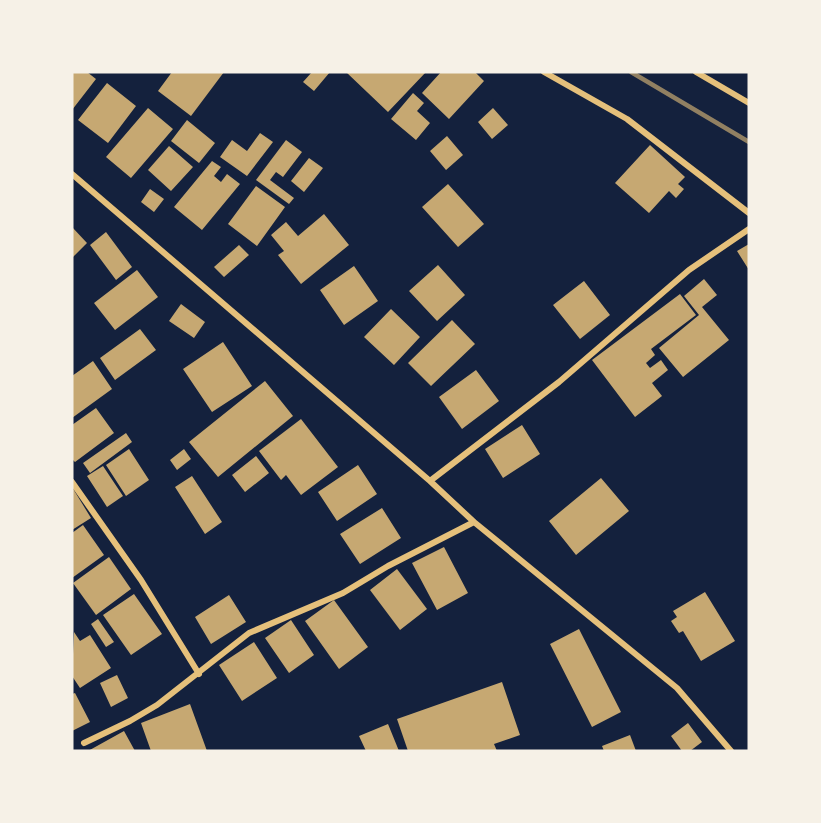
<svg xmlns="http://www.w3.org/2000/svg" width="821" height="823" viewBox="0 0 821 823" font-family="Quicksand,sans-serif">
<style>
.building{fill:#c6a872}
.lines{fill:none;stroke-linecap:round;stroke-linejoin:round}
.minor{stroke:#e5c07b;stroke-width:6}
.rail{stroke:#918062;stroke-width:4.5}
</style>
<rect width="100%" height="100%" fill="#14213d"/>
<path class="building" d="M72,72H87L96,79L72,110Z
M172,72H224L191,116L158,91Z
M312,72H330L314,91L303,82Z
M346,72H426L388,112Z
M441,72H475L484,81L449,119L422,93Z
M107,83L136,106L108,143L78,120Z
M413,93L424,103L417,111L430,123L416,140L391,119Z
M148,108L173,129L131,178L106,157Z
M493,108L508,125L492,139L478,122Z
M187,120L215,143L199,163L171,141Z
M260,133L273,142L247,176L220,157L232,140L247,151Z
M447,136L463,155L446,170L430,151Z
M286,140L302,152L283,177L276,172L270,180L294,198L289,204L256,180Z
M650,145L685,177L678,184L684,189L676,198L669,191L649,213L615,183Z
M169,146L193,167L171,191L148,170Z
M309,158L323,168L304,192L291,181Z
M212,161L221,167L214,176L221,182L227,174L240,184L202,230L174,207Z
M448,184L484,224L458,247L422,207Z
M256,186L285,207L257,246L228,224Z
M150,189L164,199L154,212L141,202Z
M324,214L349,245L301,284L278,255L284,251L271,235L286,222L298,236Z
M72,227L87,243L72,258Z
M106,232L132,267L116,280L90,245Z
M749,244V270L737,251Z
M239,245L249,255L224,277L214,267Z
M438,265L465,295L437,321L409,291Z
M354,266L378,301L344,325L320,290Z
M137,270L158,297L115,330L94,303Z
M704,279L717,295L702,307L729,340L683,377L659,348L699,315L684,296Z
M584,281L610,315L580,339L553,305Z
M680,294L696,315L651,349L655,355L646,363L650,368L661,360L668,370L652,383L662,396L635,417L592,360Z
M181,304L205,322L194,338L169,321Z
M391,309L420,337L394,365L364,337Z
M452,320L475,344L431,386L408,363Z
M140,329L156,350L115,380L100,358Z
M223,342L252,386L212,412L183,369Z
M93,361L112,389L72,418V376Z
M476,370L499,401L462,429L439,397Z
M265,381L293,416L218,477L189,442Z
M96,408L114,433L75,462L72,459V425Z
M301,419L338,467L301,495L286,475L281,480L259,451Z
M522,425L540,454L503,478L485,449Z
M126,433L132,442L90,473L83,463Z
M129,449L149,480L126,496L106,465Z
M184,449L191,459L177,470L170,460Z
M256,456L269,473L245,492L232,475Z
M358,465L377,494L337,521L318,492Z
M103,466L123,496L107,507L87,476Z
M192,476L222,522L205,534L175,487Z
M601,478L629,511L576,555L549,521Z
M72,487L91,518L72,530Z
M382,508L401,538L360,564L340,534Z
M83,525L104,555L72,578V533Z
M444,547L468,593L437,610L412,563Z
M109,557L131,589L96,615L73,583Z
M397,569L427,609L400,630L370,590Z
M705,592L735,641L701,661L683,631L679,633L671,621L677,617L673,611Z
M134,594L162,634L131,655L103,615Z
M229,595L246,622L211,644L195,617Z
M334,600L368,647L339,669L305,621Z
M98,619L114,642L106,647L91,624Z
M291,620L314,655L289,673L265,638Z
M579,629L621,712L592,727L550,644Z
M74,632L80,641L90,635L111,668L80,688L72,676Z
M254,642L277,678L242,701L219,665Z
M117,675L128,698L111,707L100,683Z
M502,682L520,735L494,744L497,751H408L397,719Z
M75,693L90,722L72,731V694Z
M190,704L207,751H151L141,723Z
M688,723L702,742L690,751H682L671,736Z
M388,724L399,751H366L359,736Z
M124,731L135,751H88Z
M630,735L636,751H604L602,746Z"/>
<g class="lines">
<path class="minor" d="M544,72L627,119L749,213
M696,72L749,103
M72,174L430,481L474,522L677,688L731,751
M430,481L559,382L689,270L749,229
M72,482L141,580L199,674
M84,743L130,721L157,705L249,633L343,593L388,566L474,522"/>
<path class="rail" d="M631,72L749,142"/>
</g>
<rect width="821" height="823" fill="none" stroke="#f6f1e7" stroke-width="147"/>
</svg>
